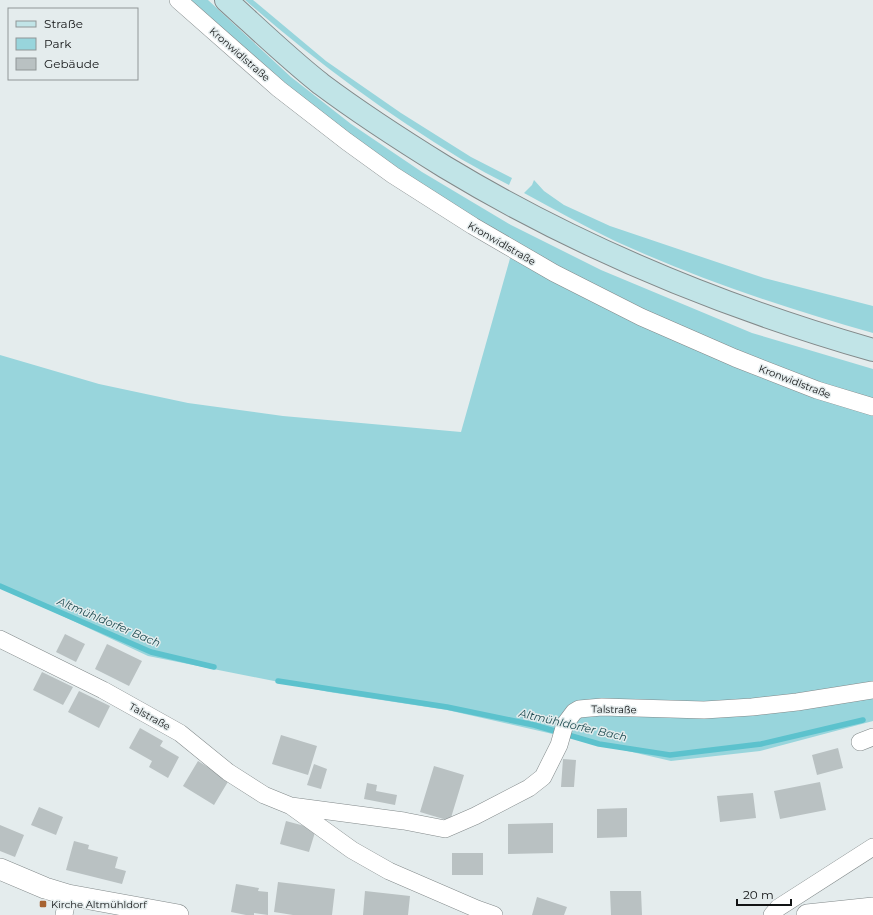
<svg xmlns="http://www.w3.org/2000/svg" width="873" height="915" viewBox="0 0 873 915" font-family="Montserrat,sans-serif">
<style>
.green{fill:#98d5dc}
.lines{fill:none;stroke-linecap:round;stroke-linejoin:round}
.stream{stroke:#5cc2cd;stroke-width:5.5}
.building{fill:#b9c1c2}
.minor-casing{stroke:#82898a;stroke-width:18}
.tertiary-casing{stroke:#82898a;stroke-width:22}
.secondary-casing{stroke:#82898a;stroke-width:24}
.minor{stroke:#fff;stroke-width:17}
.tertiary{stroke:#fff;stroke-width:21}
.secondary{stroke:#c1e4e7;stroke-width:22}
.poi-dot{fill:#a76332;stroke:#e4eced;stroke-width:1.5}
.labels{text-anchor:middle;stroke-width:3;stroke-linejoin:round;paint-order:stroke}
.street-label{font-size:10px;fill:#121415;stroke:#e4eced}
.poi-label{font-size:10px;fill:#121415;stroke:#e4eced;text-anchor:start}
.water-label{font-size:11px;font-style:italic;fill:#1e4c51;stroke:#e4eced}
</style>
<rect width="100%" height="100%" fill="#e4eced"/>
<path class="green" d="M188,0H208L291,77L351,124L422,172L511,225L601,270L752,333L873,369V402L649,318L479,223L343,135Z
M245,0H253L326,61L401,113L471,157L512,178L509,185C493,177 477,168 461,159C385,113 312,59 245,0Z
M534,180L544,191L564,205L610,226L764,278L873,306V333C785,308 698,279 615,241C584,226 554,209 524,193L532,185Z
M511,255L873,411V685L704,704L591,703L557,735L447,710L329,692L148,656L52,611L0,588V355L99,384L188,403L283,416L461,432Z
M873,696V721L760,751L671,761L567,737L576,720L594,713Z"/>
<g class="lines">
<path class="stream" d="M0,586L151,652L214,667
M278,681L447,707L534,725L599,744L670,755L761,744L863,720"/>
</g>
<path class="building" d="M65,634L85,644L76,662L56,652Z
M107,644L142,661L129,686L95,669Z
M42,672L73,687L63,705L33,690Z
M79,691L110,706L99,728L68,712Z
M140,728L163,741L160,746L179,757L168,778L149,767L152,761L129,748Z
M281,735L317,746L308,775L272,764Z
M838,748L843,768L817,775L812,755Z
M563,759L576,760L574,787H561Z
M198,761L229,780L214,805L183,786Z
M314,764L327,769L321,789L307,785Z
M434,766L464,775L450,821L420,812Z
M820,782L826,810L780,819L774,791Z
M367,783L377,785L376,791L397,795L395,805L364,799Z
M753,793L756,818L720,822L717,796Z
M39,807L63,817L56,835L31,825Z
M627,808V837L597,838V809Z
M286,821L316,829L309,852L280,844Z
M553,823V853L508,854V824Z
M0,825L24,835L15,857L0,851Z
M74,841L89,845L88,849L118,857L115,868L126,871L122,884L66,870Z
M452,853H483V875H452Z
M278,882L335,889L332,915H293L274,912Z
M236,884L259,888L258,891L268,892V915L254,913V915H246L231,912Z
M365,891L410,896L408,915H363Z
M610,891H641L642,915H611Z
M537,897L567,907L564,915H532Z"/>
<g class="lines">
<defs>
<path id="minor" d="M178,0L279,89L346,141L393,175L473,226L554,273L641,317L735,358L817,390L873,407
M0,639L103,690L180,733L228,772L264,795L291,806L352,850L389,871L477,909L494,915
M860,742L873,737
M291,806L404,821L445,829L475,816L529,788L543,777L559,745L565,724L574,712L579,709L602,707L704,710L752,707L797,702L873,690
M64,915L68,895
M772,915L778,908L873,847"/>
<path id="tertiary" d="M0,869L45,888L68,895L178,915
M807,915L873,908"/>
<path id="secondary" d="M226,0C257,28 288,58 321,84C361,114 403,141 445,167C579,248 723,307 873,350"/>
</defs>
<use href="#minor" class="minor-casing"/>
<use href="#tertiary" class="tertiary-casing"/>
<use href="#secondary" class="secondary-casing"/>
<use href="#minor" class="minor"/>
<use href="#tertiary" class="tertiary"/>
<use href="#secondary" class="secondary"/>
</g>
<rect class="poi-dot" x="39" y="900" width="8" height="8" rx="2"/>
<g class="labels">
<g class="street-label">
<text transform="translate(240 54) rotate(41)" y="4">Kronwidlstraße</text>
<text transform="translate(502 243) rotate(30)" y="4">Kronwidlstraße</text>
<text transform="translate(795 381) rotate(21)" y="4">Kronwidlstraße</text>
<text transform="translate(614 709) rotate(1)" y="4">Talstraße</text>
<text transform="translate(150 716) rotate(29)" y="4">Talstraße</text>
</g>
<g class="poi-label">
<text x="51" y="908">Kirche Altmühldorf</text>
</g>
<g class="water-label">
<text transform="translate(109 622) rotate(23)" y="4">Altmühldorfer Bach</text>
<text transform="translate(573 725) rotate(13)" y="4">Altmühldorfer Bach</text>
</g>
</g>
<rect x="8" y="8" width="130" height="72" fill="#e4eced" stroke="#909697"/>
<rect x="16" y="21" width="20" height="6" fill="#c1e4e7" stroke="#909697"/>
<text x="44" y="28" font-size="12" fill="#121415">Straße</text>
<rect x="16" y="38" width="20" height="12" fill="#98d5dc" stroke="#909697"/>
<text x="44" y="48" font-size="12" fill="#121415">Park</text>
<rect x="16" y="58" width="20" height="12" fill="#b9c1c2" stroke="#909697"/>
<text x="44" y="68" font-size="12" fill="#121415">Gebäude</text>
<path d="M737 899v6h54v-6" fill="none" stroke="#121415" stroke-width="2"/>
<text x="743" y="899" font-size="12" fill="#121415" stroke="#e4eced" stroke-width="3" paint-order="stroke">20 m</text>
</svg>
